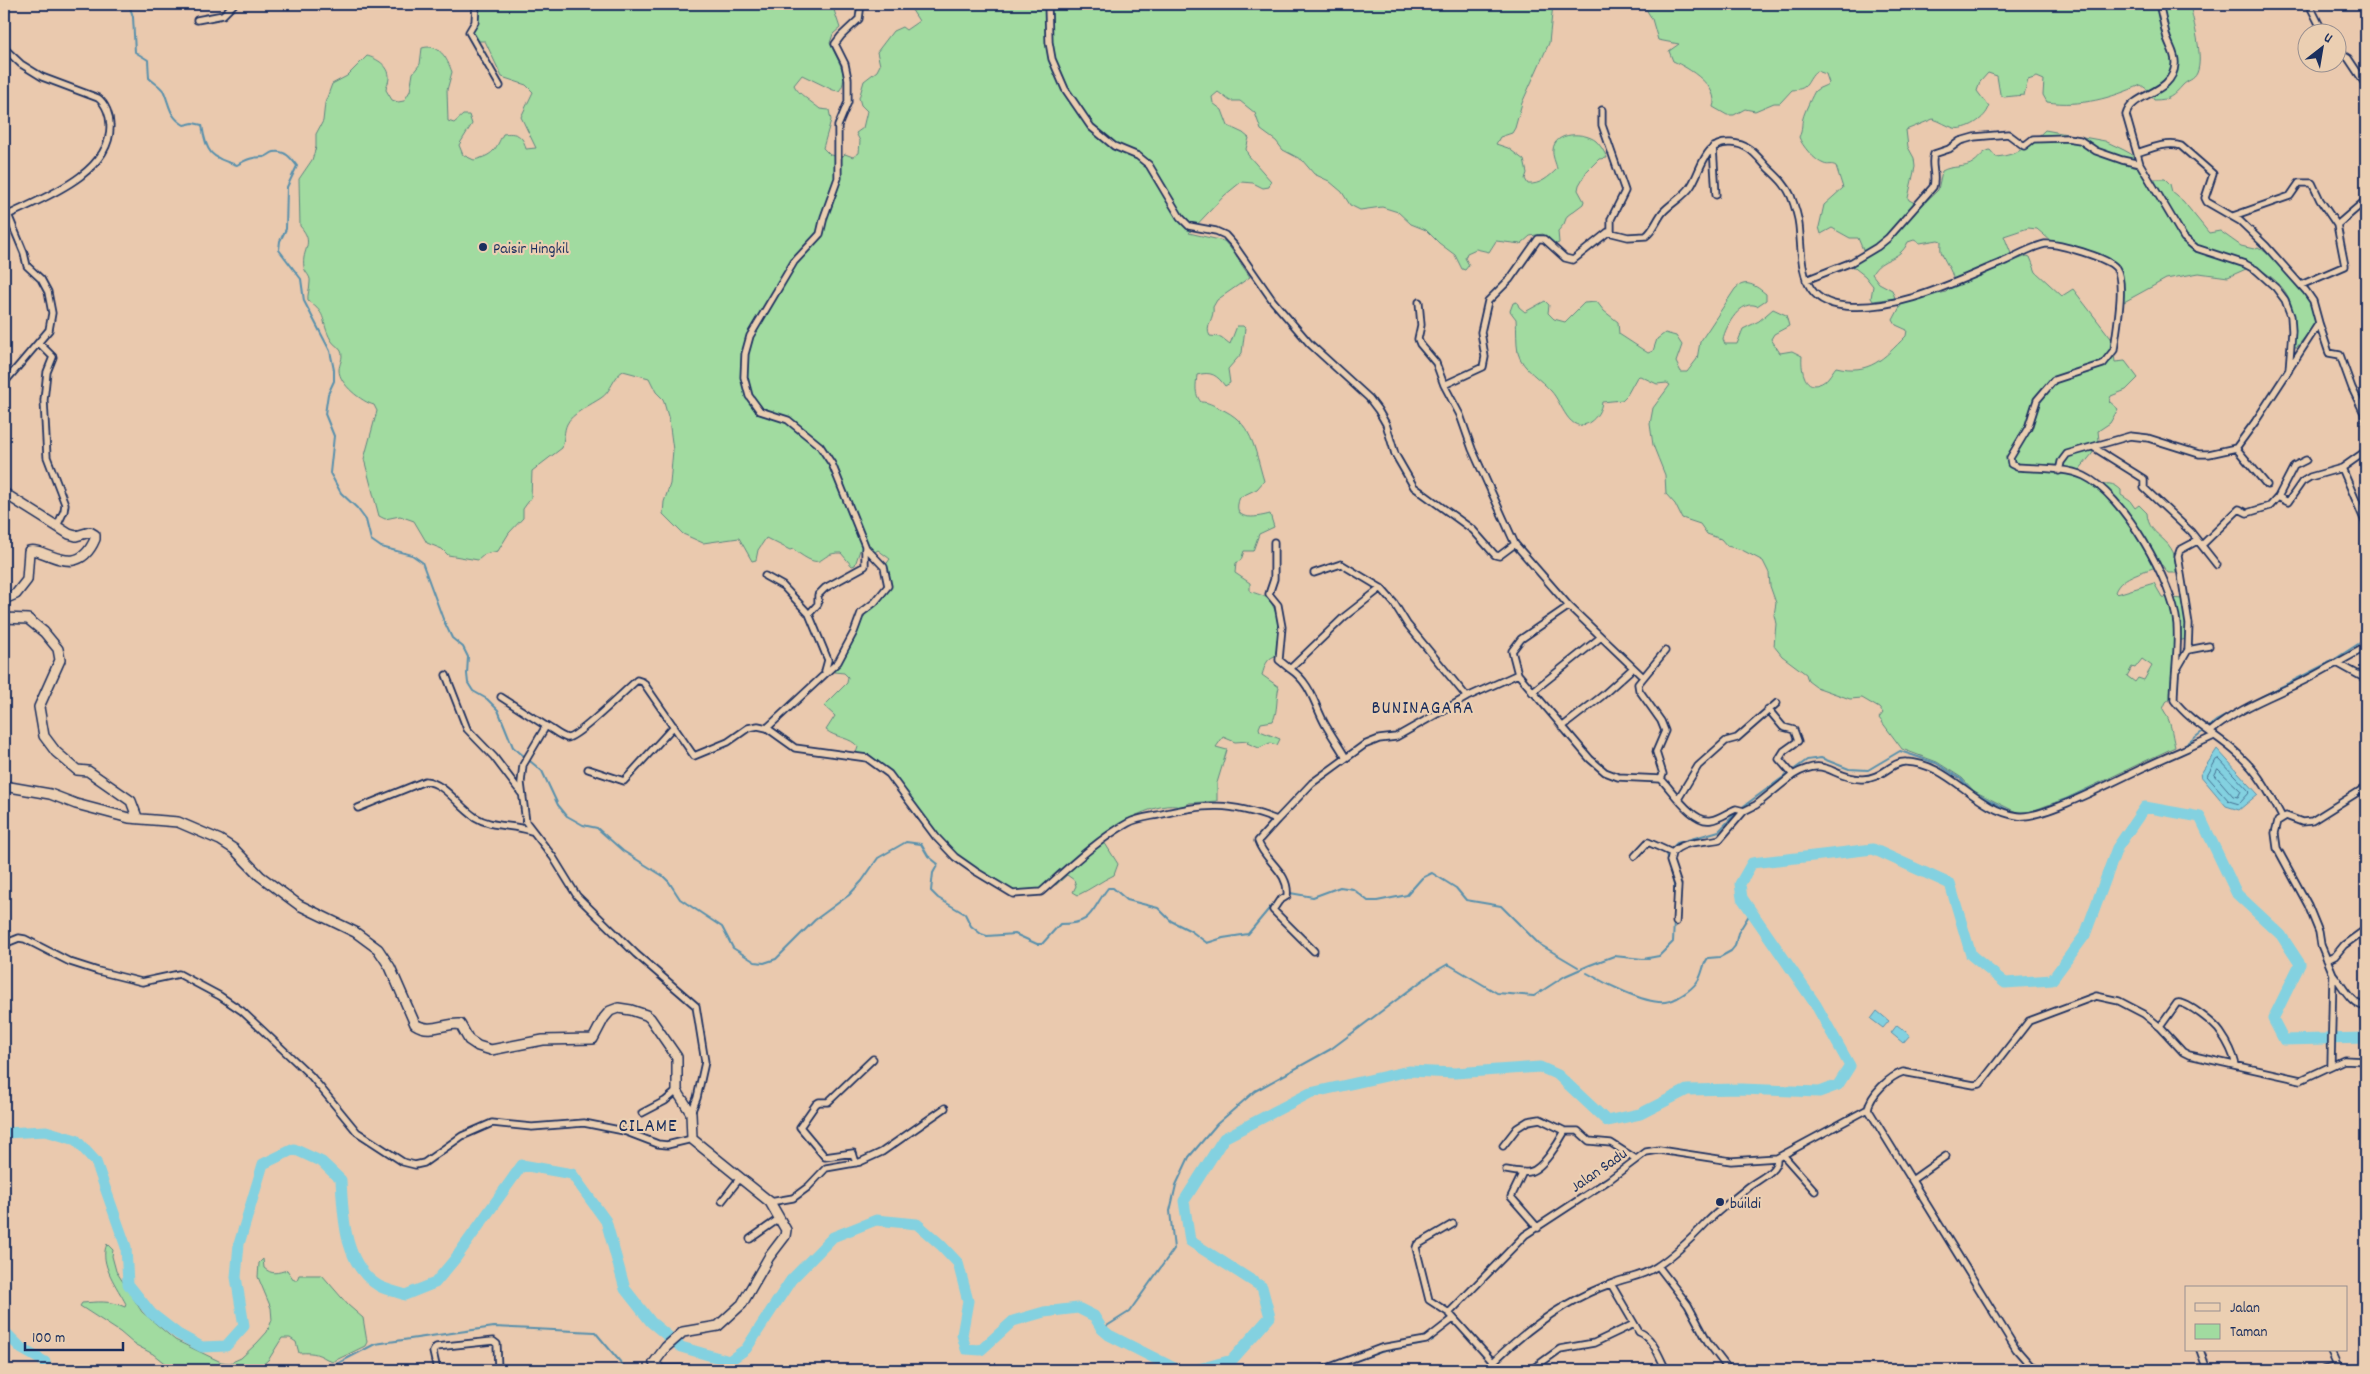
<svg xmlns="http://www.w3.org/2000/svg" width="2370" height="1374" viewBox="0 0 2370 1374" font-family="Dekko,sans-serif">
<style>
.green{fill:#a1dba0;stroke:#5e857f;fill-rule:evenodd}
.water{fill:#83d1e0;stroke:#5990ac}
.lines{fill:none;stroke-linecap:round;stroke-linejoin:round}
.shore{stroke:#457092;stroke-width:1}
.stream{stroke:#5990ac;stroke-width:2}
.river{stroke:#83d1e0;stroke-width:11}
.street-casing{stroke:#1b2f5e;stroke-width:9}
.secondary-casing{stroke:#1b2f5e;stroke-width:12}
.street{stroke:#ebcfb2;stroke-width:5.5}
.secondary{stroke:#ebcfb2;stroke-width:9}
.poi-dot{fill:#1b2f5e;stroke:#ebcfb2;stroke-width:2}
.labels{text-anchor:middle;stroke-width:4.5;stroke-linejoin:round;paint-order:stroke}
.poi-label{font-size:16px;fill:#1b2f5e;stroke:#ebcfb2;text-anchor:start}
.street-label{font-size:16px;fill:#1b2f5e;stroke:#ebcfb2}
.quarter-label{font-size:19px;letter-spacing:1px;fill:#1b2f5e;stroke:#ebcfb2}
</style>
<rect width="100%" height="100%" fill="#eac9ae"/>
<filter id="ink" filterUnits="userSpaceOnUse"><feTurbulence type="fractalNoise" baseFrequency=".02" numOctaves="2"/><feDisplacementMap in="SourceGraphic" scale="10" xChannelSelector="R" yChannelSelector="G"/><feConvolveMatrix kernelMatrix="1 2 1 2 8 2 1 2 1" color-interpolation-filters="sRGB"/></filter>
<g filter="url(#ink)">
<path class="green" d="M476,4H834V10L840,28L833,34L830,43C836,58 851,77 839,91L833,90L802,75L794,85C797,93 813,103 820,109L829,110L831,120L823,148L830,155L842,157L845,154L853,157L859,153L860,141L856,133L863,128L867,111L861,105L859,98L864,81L877,71L880,65L877,52L893,31L902,27L906,30L919,21L908,4H1553L1549,43L1522,103L1515,128L1512,133L1500,137L1496,144L1508,148L1524,160L1527,173L1525,179L1528,184C1540,185 1549,177 1557,169C1556,163 1552,156 1553,150C1554,131 1585,132 1596,141C1601,146 1604,151 1607,158L1599,159L1587,171L1579,185L1578,190L1584,201L1583,204L1567,216L1564,224L1558,231L1559,243L1556,244L1543,234L1530,236L1521,244L1496,241L1489,252L1476,249L1467,253L1465,258L1469,265L1465,270L1462,269L1455,255L1439,243L1426,230L1411,224L1398,212L1382,207L1360,210L1350,205L1342,192L1329,181L1314,174L1302,160L1283,150L1276,141L1261,130L1255,113L1240,101H1230L1218,92L1212,97L1213,103L1222,110L1228,126L1243,133L1249,138L1246,149L1248,155L1271,181L1269,187L1263,188L1253,183L1241,182L1225,195L1189,233L1224,241L1231,249L1250,277L1217,300L1213,307C1215,318 1204,327 1210,336L1221,337L1230,344L1237,326H1243L1245,328L1242,353L1228,369L1230,383L1225,386C1217,375 1211,371 1197,375C1196,385 1194,394 1201,402C1208,402 1213,405 1219,408C1253,422 1254,448 1264,481L1257,489L1240,497C1230,522 1255,518 1270,514L1274,527L1259,534L1253,551H1244L1241,560L1236,563L1235,573L1250,583V591C1256,594 1264,595 1268,599C1281,613 1280,639 1275,656C1266,659 1265,666 1262,675L1279,687C1276,698 1278,710 1273,721L1261,723L1259,728L1260,731L1280,739L1277,745L1270,743L1259,748L1247,743L1249,741L1235,742L1223,737L1216,747L1227,750L1217,783V801L1189,803L1180,807C1160,800 1116,823 1101,837L1118,864L1114,875C1101,881 1091,889 1078,895L1073,892L1076,886L1074,880L1067,875L1056,885L1049,883L1041,890L1014,892L975,870L957,856L938,836L890,772L875,761L856,753L858,747C851,737 835,738 826,730L835,716L824,706L847,683L848,677L844,673L834,672L832,669L860,618L887,591L885,566L890,559L878,550L875,552L871,548L860,550L855,565L852,566L841,553C816,552 827,575 793,549L790,550L766,538L758,550L756,560L752,561L739,538L703,543L683,534L663,514L664,502L670,484L673,450L669,420L663,399L656,392L649,378L623,371C613,377 611,392 601,398C592,404 571,414 567,424C564,430 564,441 562,448L532,471L531,498L523,509V518L509,533L498,551L485,554L478,560L448,555L442,549L427,543L414,521L400,516L385,519L379,516L364,459L377,411L374,405C362,402 339,384 339,370C339,364 344,358 341,351C339,347 333,344 331,340C320,321 329,315 308,301C307,294 310,289 310,282C311,276 305,273 304,267C301,249 316,244 300,226L299,179L312,160L316,147V134L323,121L325,103L332,84L347,76L367,56C376,58 390,66 389,78C389,82 386,86 386,90L392,100L398,102L404,101L410,91L413,73L420,64L422,48C439,43 447,58 452,72L447,90L448,121L454,123L463,115H469L472,124L459,145L463,155L474,160C494,155 495,150 503,134C516,132 523,135 526,149L536,148L521,117L533,92L526,85L502,77L485,41H479L470,32Z
M1643,4H2190C2193,21 2204,57 2197,73C2194,80 2188,80 2183,85C2173,96 2170,100 2154,100L2148,90L2141,85C2111,98 2081,107 2047,102L2043,95L2044,80L2037,77L2028,80L2024,95L2004,97L2000,94L1997,76L1988,73L1980,82L1977,91L1989,107C1986,118 1967,131 1954,128C1947,126 1940,121 1933,119L1906,130L1908,147L1914,158L1915,167L1908,198L1909,200L1921,206L1938,190L1942,171C1952,165 1965,169 1974,162C1981,157 1982,152 1990,150L1996,157C2020,155 2029,145 2045,130L2105,141L2124,150L2131,154L2151,179H2165L2170,184L2172,192L2183,201L2209,233L2220,231L2241,246L2254,249L2258,247C2276,258 2303,285 2312,304C2314,310 2315,317 2316,323L2297,347H2293C2297,304 2291,286 2251,264L2246,269L2228,277L2199,273L2166,279L2124,302L2119,270L2100,256L2051,241L2037,229L2028,228L2004,236L2014,261L2027,256L2030,257L2036,272L2062,296L2073,289L2117,346L2114,354L2115,362L2125,361L2138,378L2126,390L2111,396L2109,401L2118,409L2110,423L2098,431L2099,440L2092,454L2075,475L2096,486C2107,483 2113,482 2121,490V495L2130,501L2135,508L2139,505L2147,513C2148,540 2179,536 2176,573H2168L2162,565C2147,571 2121,575 2115,592L2117,594L2154,583L2162,597L2182,599L2188,624L2186,639L2175,642L2172,697L2166,702L2163,709C2172,723 2171,731 2175,747L2067,798L2029,812H2016L1974,791L1962,778L1937,762L1902,749L1879,718L1883,713L1879,708L1862,698L1850,699L1816,687L1808,681L1806,674L1782,656L1774,646L1776,624L1774,615L1776,603L1770,586L1769,573L1763,561L1742,550L1727,546L1721,539L1707,534L1700,524L1682,518L1675,504L1666,494L1665,475L1653,445L1650,424L1653,408L1670,385L1667,383L1657,384L1640,376L1637,377L1627,395L1622,400L1602,402C1601,410 1597,417 1590,422C1569,436 1562,402 1551,391C1542,380 1522,369 1518,353C1516,343 1517,330 1516,319L1510,311L1513,303L1517,302L1519,307L1525,312L1545,301L1549,305L1548,313L1554,319L1565,322L1584,303L1597,302L1604,311L1618,322L1619,334L1648,353L1653,351L1657,339L1665,333L1676,336L1682,345L1676,362L1681,372H1687L1697,359L1700,342L1735,289C1746,278 1756,286 1766,294V300L1757,306C1741,299 1726,325 1723,339L1725,344H1737L1743,329L1759,321L1773,309L1786,315L1789,326L1774,334L1771,339L1780,353L1792,351L1802,356C1801,366 1803,390 1819,384C1827,382 1831,373 1836,367C1870,375 1883,359 1906,336L1907,330L1896,325L1893,320L1902,303L1946,292L1953,285C1955,273 1946,265 1942,254C1940,251 1941,245 1941,241L1938,240L1920,243L1914,240L1908,242C1899,262 1882,256 1872,274L1879,283L1892,290L1895,298L1873,301L1871,298L1873,286L1865,276L1851,265L1860,261L1863,250L1858,238H1850L1832,228L1821,234L1819,227L1824,205L1843,188L1836,166C1831,163 1829,166 1824,164C1815,161 1802,146 1799,137C1803,130 1801,124 1803,118C1804,113 1813,94 1815,91C1819,87 1825,87 1829,83L1826,74L1817,71C1805,81 1811,89 1792,90L1780,103H1774L1755,111L1745,109L1734,115H1727L1713,107C1720,87 1689,68 1673,61L1669,51L1679,44L1658,40L1652,19ZM2142,659L2152,666L2144,680L2138,678L2135,682L2127,676L2132,667L2135,668Z
M107,1244L113,1250L112,1256L116,1271L142,1312L175,1340L221,1362L230,1363L241,1358L257,1343L267,1332L272,1320L271,1308L258,1277L259,1263L263,1259L264,1268C272,1275 277,1273 287,1270L294,1280H297L299,1275H322L348,1305L363,1318L367,1342L365,1346L332,1362C318,1354 316,1352 299,1353L296,1342L290,1338H282L269,1359L257,1370H173L153,1354L134,1344L120,1332L80,1306L82,1303C97,1302 110,1300 125,1307L126,1304C118,1288 98,1263 107,1244Z"/>
<path class="water" d="M2217,749L2258,794L2239,810L2226,806L2200,775Z
M1877,1011L1889,1021L1883,1028L1871,1019Z
M1897,1025L1910,1035L1903,1043L1891,1033Z"/>
<g class="lines">
<path class="shore" d="M2219,759L2250,792L2239,804L2229,801L2207,776L2216,760Z
M2218,769L2241,791L2238,797L2233,796L2215,775Z"/>
<path class="stream" d="M129,4L133,17L135,52L148,60L149,78C154,83 161,86 164,92C170,106 169,116 184,125L193,123L202,125C206,153 211,158 237,165C247,159 253,157 264,157C267,157 270,153 274,152C285,150 291,158 297,166L287,187L286,229L280,241L279,250L301,279L304,301L330,351L334,370V381L328,394L325,414L334,436L330,473L341,493L357,508L366,520L371,540L381,547L412,555L422,562L443,619L452,638L463,647L468,657L467,674L468,683L473,691L487,699L498,710L513,747L542,771L558,805L567,816L583,825L597,828L623,851L663,876L669,882L680,899L722,927L733,948L755,962L764,963L776,959L815,920L849,895L862,881L878,858L906,842L921,844L928,856L938,864L933,873L931,891L938,898L965,914L971,926L981,934L987,936L1015,934L1037,944H1042L1060,924C1094,924 1090,911 1108,888H1113L1127,900L1158,908L1171,921L1191,931L1207,943L1223,938L1248,934L1273,904L1285,894
M2261,697L2332,661L2366,639
M2183,747L2216,721L2239,709
M1741,808L1807,760L1821,758L1849,769L1868,770L1900,751L1936,763L1961,779L1973,792L2010,811
M2037,811L2067,799L2161,757
M1290,893L1313,897L1340,887L1353,889L1368,901H1377L1407,895L1422,878L1432,873L1456,888L1466,900L1501,906L1539,944L1578,967
M1674,906V885L1666,854L1677,843L1719,831L1738,811
M1587,973C1604,983 1645,1004 1665,1002C1676,1001 1691,990 1697,982C1703,975 1702,965 1708,958L1720,957L1731,951L1735,946L1738,933L1751,912
M1102,1329L1129,1312L1174,1249L1170,1211L1176,1185L1189,1157L1217,1124L1255,1091L1331,1049L1431,974L1448,964L1497,993L1534,996L1565,976L1590,965L1614,956L1643,959L1659,956L1673,942L1674,921
M1337,1367L1384,1351L1419,1345L1433,1340
M325,1370L375,1344L494,1327L595,1332L627,1370"/>
<path class="river" d="M4,1133L46,1131L76,1140L96,1162L126,1247L128,1284L151,1313L178,1334L202,1347L226,1346L244,1326L236,1277L239,1244L263,1164L294,1149L322,1162L341,1180C343,1217 344,1265 379,1286C387,1290 397,1292 405,1295L435,1283L455,1259L522,1165L572,1174L606,1221L625,1289L651,1322L681,1347L729,1361L746,1349L791,1280L833,1237L876,1220L917,1224L941,1245L958,1263L968,1301L962,1335L966,1349L981,1350L1013,1321L1044,1312L1078,1308L1094,1316L1102,1329L1109,1335L1178,1370
M4,1331L22,1349L45,1362L46,1370
M1195,1370L1232,1360L1270,1317L1262,1287L1190,1241L1184,1201L1224,1138L1310,1093L1409,1071L1455,1073L1540,1067L1558,1075L1607,1121L1640,1114L1687,1090L1741,1089L1819,1092L1838,1085L1850,1066L1816,1005L1742,898L1740,884L1752,863L1873,849L1950,884L1971,955L2005,983L2052,980L2085,935L2117,848L2145,807L2200,817L2237,894L2281,935L2300,964L2273,1019L2284,1040L2366,1038"/>
<defs>
<path id="street" d="M476,4L475,22L469,32L500,86
M1048,4L1049,42L1052,59L1065,89L1091,127L1114,146L1138,156L1149,165L1180,217L1189,226L1216,231L1225,235L1234,245L1273,301L1310,344L1369,398L1378,410L1386,424L1395,454L1414,487L1473,530L1495,555L1499,556L1515,544
M2309,4L2323,32
M197,20L223,15L234,4
M4,48L21,64L42,77L98,98C106,104 110,116 110,125C112,173 43,198 8,215
M2338,52L2348,58L2366,85
M1602,110V125L1625,191L1611,219V231
M1713,147L1716,195
M2137,153C2149,149 2168,141 2181,146L2213,174L2205,198L2207,202L2240,221L2266,246L2306,291L2313,301L2319,323L2289,369
M4,205L24,253L27,266L41,279L48,292L52,313L49,330L4,383
M2233,216L2290,196L2299,183H2312L2320,200L2337,225
M1806,280L1852,262L1877,247L1888,238L1933,187C1937,175 1930,165 1934,154L1949,149L1960,141L1974,137L2008,134L2024,146L2033,139L2067,138L2080,140L2096,151L2122,160L2140,164
M2301,285L2345,266L2337,225L2366,200
M1419,302L1421,325L1418,339L1420,344L1436,363L1444,385
M2319,323L2329,353L2340,355L2352,388L2364,413L2366,426
M39,343L53,357L47,372L44,400L47,457L65,504L64,511L57,526
M2093,447L2144,479V488L2191,532L2217,565
M2236,448L2267,485
M2366,451L2342,468L2366,524
M2059,471L2061,462L2067,454L2130,436L2148,438L2199,454H2209L2236,448L2255,422L2289,370L2292,331L2291,316L2285,300L2276,288L2256,270L2245,264L2196,248L2184,238L2140,164L2126,115C2132,92 2173,95 2175,64C2176,55 2170,47 2167,38C2164,27 2162,15 2159,4
M2278,497L2294,466L2306,460
M1274,542V579L1269,594L1278,605L1282,627L1279,660L1290,669
M2202,545L2239,509L2247,513L2270,506L2278,497L2288,502L2302,482L2310,477L2342,468
M1314,573L1341,564L1381,588
M765,576L783,586L809,614L828,660L825,671
M1569,606L1643,677
M809,614L818,604V595L825,588L865,566V546
M2366,647L2337,663L2366,679
M2188,650L2209,646
M2177,669L2188,650L2189,624L2178,556L2180,550L2197,541
M446,675L467,729L494,757L522,794
M1532,692L1601,637
M501,697L546,726
M1768,709L1783,727L1794,730L1798,741L1784,751L1779,759L1793,775L1756,805L1744,811L1736,809C1728,812 1719,819 1711,820C1693,824 1672,790 1661,779L1618,777L1605,772L1590,759L1518,674L1512,651L1521,639L1569,606L1515,544L1472,449L1460,415L1444,385L1483,367L1485,357L1481,332L1488,301L1510,279L1538,239H1544L1565,258L1573,260L1608,232L1628,237L1646,236C1654,230 1657,219 1663,212C1671,203 1685,196 1691,186C1702,169 1704,141 1731,143C1749,144 1756,155 1767,167C1777,177 1785,183 1791,196C1794,204 1798,216 1799,225C1803,260 1797,302 1845,306C1900,311 1954,282 2003,262C2016,256 2031,247 2045,244C2057,243 2109,258 2116,268C2126,282 2116,332 2114,350L2103,364L2054,380L2037,400L2028,428L2010,458L2011,464L2017,467C2038,469 2064,467 2084,476C2123,494 2173,583 2177,624C2179,650 2174,675 2174,700C2191,723 2219,736 2239,755C2259,773 2270,794 2282,817
M1562,727L1602,696L1633,668
M767,728L838,662L854,632L861,613L875,602L888,586L884,567L866,548L832,464L820,446L788,420L760,411L749,396L744,377L745,354L750,336L794,262L820,234L824,217L838,178V126L848,102V79L845,64L835,44L841,36L859,19L861,4
M2210,732C2237,709 2268,698 2299,683C2312,677 2325,669 2337,663
M1346,758C1339,746 1332,736 1325,724C1314,704 1311,683 1290,669L1344,617L1381,588L1394,603L1407,624L1467,697
M588,769L624,781L674,726
M1793,775C1828,755 1830,778 1861,779C1882,780 1891,761 1906,762C1950,763 1974,810 2018,816C2044,819 2118,779 2145,767C2168,756 2191,747 2214,736
M1661,779L1663,774L1656,752L1665,731L1661,721L1639,690L1638,684L1665,651
M1678,799L1698,766L1726,741L1737,738L1777,703
M358,808L425,781C445,783 458,806 475,817C492,828 512,824 531,831
M1277,820L1258,841C1264,861 1290,872 1287,896L1279,901L1273,910L1314,951
M1672,853L1670,861L1678,885L1676,922
M1635,856L1648,842L1672,853C1683,840 1704,843 1720,839L1744,811
M4,944L19,938L25,939L70,962L98,971L142,982L179,974L220,996L242,1011L311,1076L357,1132L403,1162L415,1165L424,1163L462,1136L492,1123L532,1127L584,1123L624,1131L658,1144L667,1145L692,1139
M2327,960L2335,956L2344,945L2366,929
M2333,974C2343,986 2350,1004 2366,1007
M2160,1027L2177,1003C2186,1000 2216,1025 2221,1033C2228,1043 2233,1053 2236,1065
M2331,1065L2333,974L2321,945L2319,932L2308,905L2277,848L2275,833L2278,821L2286,816L2302,822L2312,821L2366,787
M642,1113L665,1101L677,1091
M691,1113L697,1098L705,1062L696,1006L636,954L577,896L553,857L526,822L521,783L523,765L546,726C552,729 561,737 567,738C577,738 627,689 637,680L643,682L694,756L728,742L748,728L758,726L767,728L795,748L867,758L889,774L936,837L955,857L975,871L1013,894L1041,892C1068,868 1097,840 1128,823C1137,818 1148,817 1158,815C1206,803 1230,802 1277,820L1312,783L1364,745L1379,739L1396,737L1467,697L1518,674
M1503,1146L1517,1128L1528,1121L1540,1119L1565,1131H1578L1589,1141L1611,1143L1636,1159
M1783,1155L1815,1191
M856,1163L853,1153L825,1157L800,1127L816,1104L819,1102H828L873,1059
M1506,1170C1513,1171 1522,1173 1529,1172C1542,1170 1559,1142 1565,1131
M1523,1172L1511,1197L1538,1228
M1912,1180L1946,1156
M722,1201L740,1178
M770,1202L793,1198L808,1187L826,1168L860,1162L882,1152L945,1108
M750,1239L780,1218
M1658,1266L1688,1305L1709,1344L1729,1370
M1611,1284L1639,1332C1652,1336 1660,1358 1666,1370
M1449,1313L1429,1300L1416,1248L1417,1245L1453,1224
M2200,1350L2207,1370
M2330,1350L2339,1370
M1493,1362C1527,1329 1569,1298 1613,1283C1629,1277 1641,1277 1656,1267C1675,1255 1691,1239 1707,1222C1719,1210 1734,1199 1747,1188C1758,1179 1778,1172 1777,1158
M437,1370L433,1352L436,1347L493,1341L497,1344L498,1370
M1322,1370L1381,1348L1426,1340L1453,1319
M1500,1370L1449,1313L1525,1235L1609,1180L1646,1152L1659,1150L1731,1161L1777,1158L1868,1109
M1531,1370L1560,1349L1594,1343L1634,1324
M2042,1370L2030,1365L2016,1349L1868,1109C1870,1095 1890,1076 1903,1072L1974,1085L1980,1084L2029,1021L2096,996L2119,1001L2144,1014L2160,1027L2183,1052L2189,1055L2301,1080L2344,1060L2366,1061
M2324,1370L2338,1366"/>
<path id="secondary" d="M4,493L69,534L76,536L90,532L95,535V539C77,582 44,546 29,551L27,580L16,594L4,599
M4,618L28,619L44,632L58,649L60,660L39,707L44,736L56,752L77,770L88,771L131,801L137,817
M4,786L50,794L76,804L129,818L178,822L220,840L234,849L260,876L299,905L355,932L378,949L390,967L415,1024C430,1034 444,1023 460,1024L469,1040L478,1046L491,1050L543,1040L593,1039L604,1018L610,1011L618,1008L631,1010L646,1015L650,1018L677,1057V1091L691,1113L692,1139L770,1202L786,1230L785,1236L769,1257L742,1304L718,1326L683,1332L666,1347L654,1363L661,1370H685"/>
</defs>
<use href="#street" class="street-casing"/>
<use href="#secondary" class="secondary-casing"/>
<use href="#street" class="street"/>
<use href="#secondary" class="secondary"/>
</g>
</g>
<g class="poi-dot">
<circle cx="483" cy="247" r="5"/>
<circle cx="1720" cy="1202" r="5"/>
</g>
<g class="labels">
<g class="poi-label">
<text x="493" y="253">Paisir Hingkil</text>
<text x="1730" y="1208">buildi</text>
</g>
<g class="street-label">
<text transform="translate(1598 1169) rotate(-35)" y="6">Jalan Sadu</text>
</g>
<g class="quarter-label">
<text x="1423" y="713">BUNINAGARA</text>
<text x="648" y="1131">CILAME</text>
</g>
</g>
<rect width="2370" height="1374" fill="none" stroke="#ebcfb2" stroke-width="20"/>
<rect x="10" y="10" width="2350" height="1354" fill="none" stroke="#1b2f5e" stroke-width="2" filter="url(#ink)"/>
<rect x="2185" y="1286" width="162" height="65" fill="#ebcfb2" stroke="#988f90"/>
<rect x="2195" y="1303" width="25" height="8" fill="#ebcfb2" stroke="#988f90"/>
<text x="2230" y="1312" font-size="15" fill="#1b2f5e">Jalan</text>
<rect x="2195" y="1324" width="25" height="15" fill="#a1dba0" stroke="#988f90"/>
<text x="2230" y="1336" font-size="15" fill="#1b2f5e">Taman</text>
<g transform="translate(2322 48) rotate(31)"><circle r="24" fill="#ebcfb2" stroke="#988f90"/>
<path d="M0-4L9 19L0 12L-9 19Z" fill="#1b2f5e"/>
<text y="-8" font-size="14" font-weight="bold" text-anchor="middle" fill="#1b2f5e">U</text>
</g>
<path d="M25 1342v8h98v-8" fill="none" stroke="#1b2f5e" stroke-width="2.5"/>
<text x="32" y="1342" font-size="15" fill="#1b2f5e" stroke="#ebcfb2" stroke-width="4" paint-order="stroke">100 m</text>
</svg>
